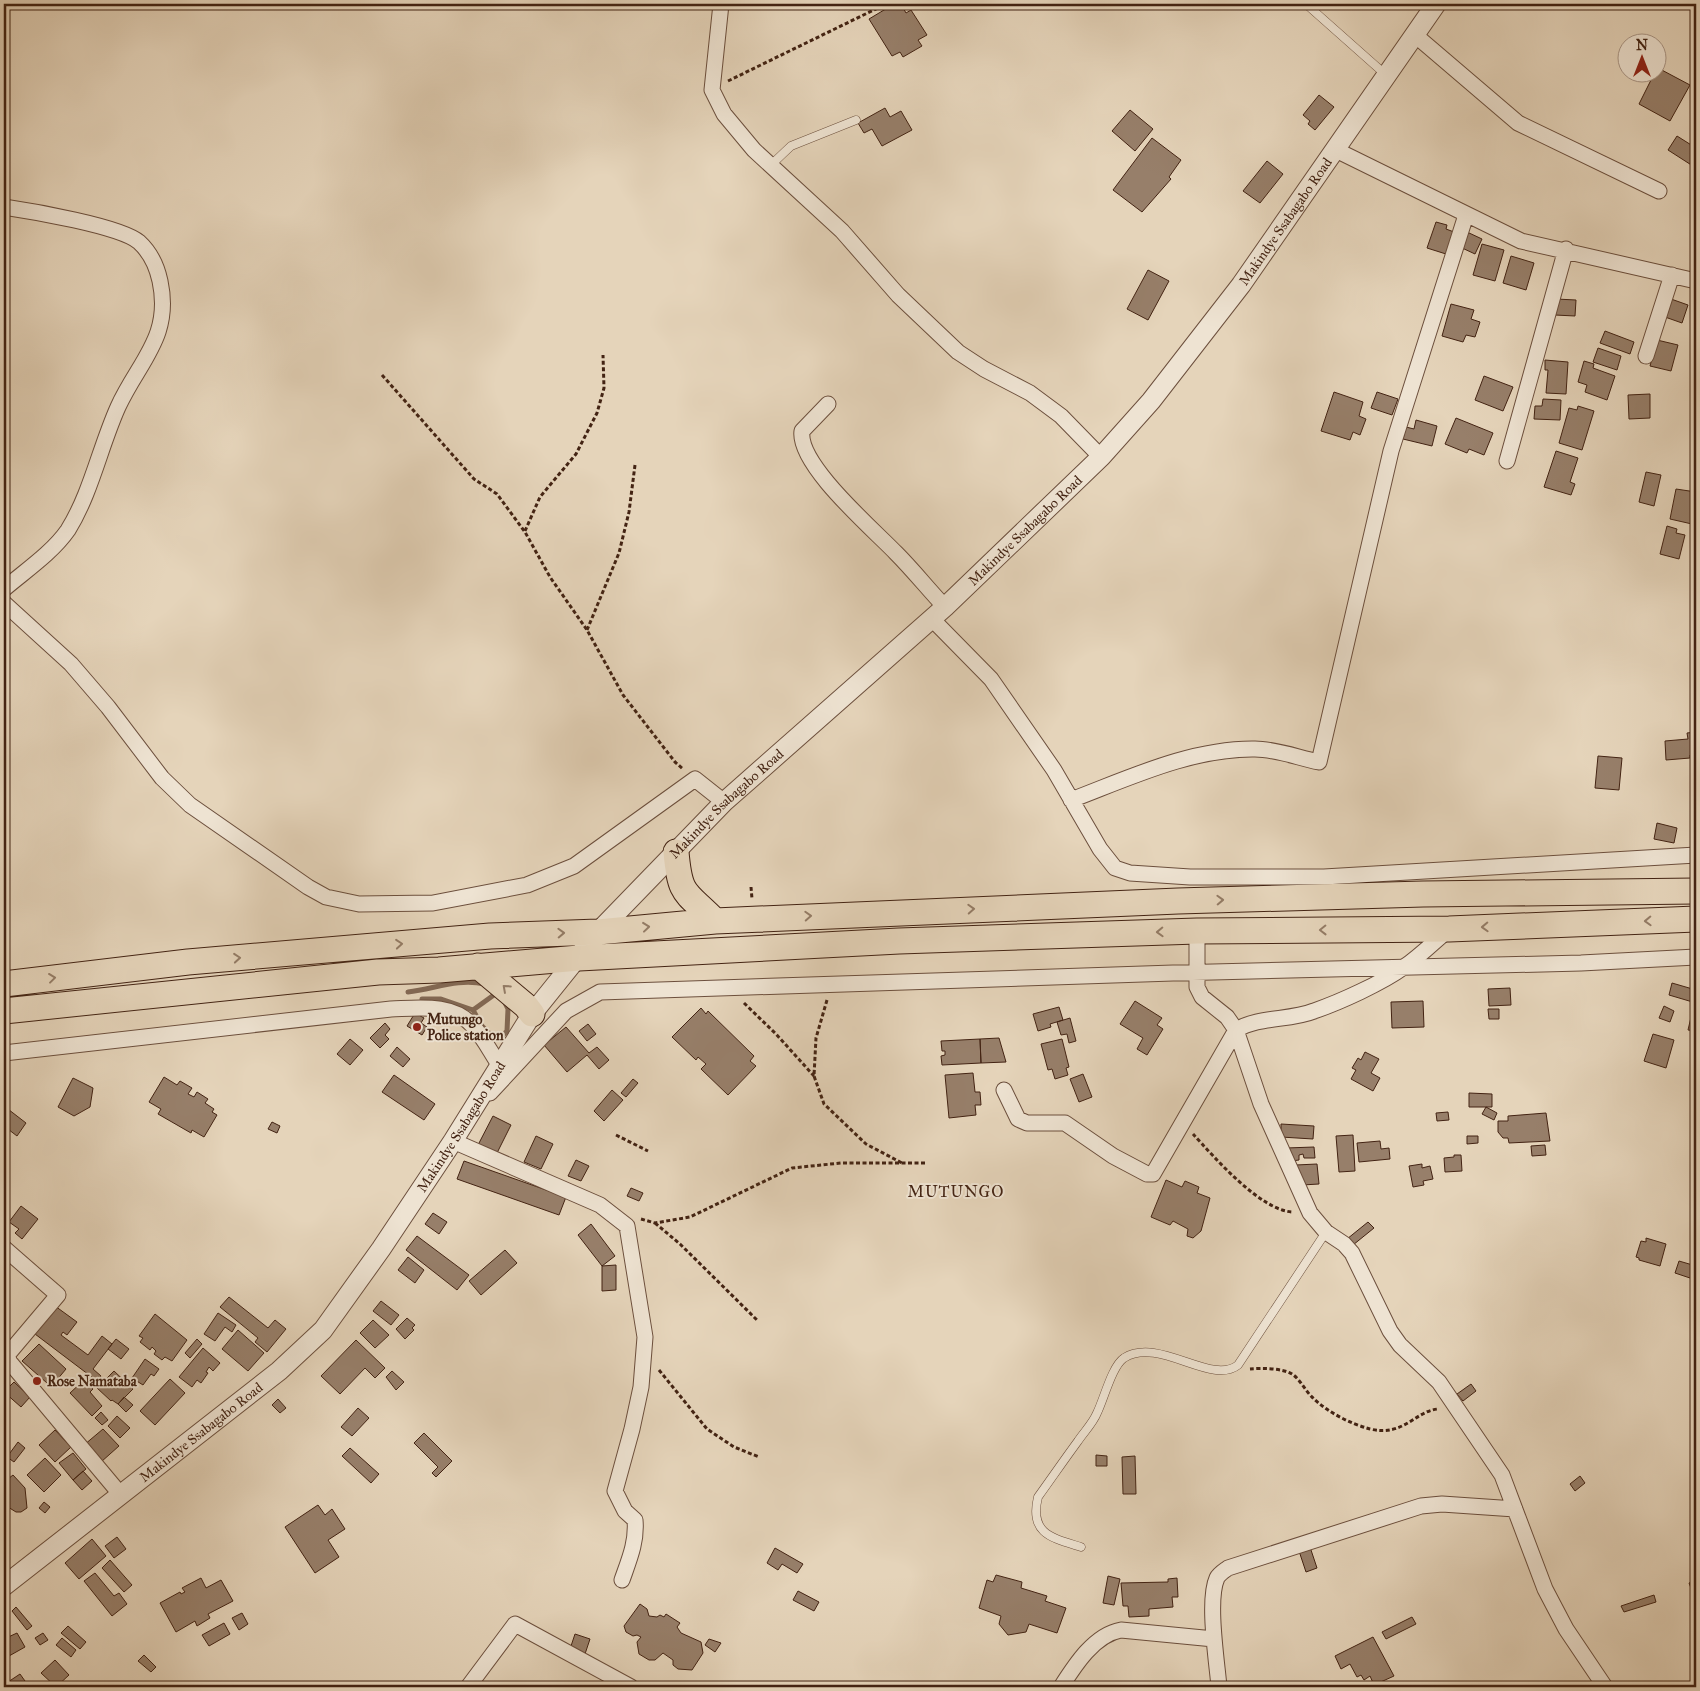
<svg xmlns="http://www.w3.org/2000/svg" width="1700" height="1691" viewBox="0 0 1700 1691" font-family="'IM FELL Great Primer',serif">
<style>
.lines{fill:none;stroke-linecap:round;stroke-linejoin:round}
.stream{stroke:#836955;stroke-width:5}
.building{fill:#977f6a;stroke:#432313}
.service-casing{stroke:#6c4f3d;stroke-width:9}
.minor-casing{stroke:#6c4f3d;stroke-width:17}
.tertiary-casing{stroke:#6c4f3d;stroke-width:21}
.trunk-casing{stroke:#432313;stroke-width:27}
.path{stroke:#432313;stroke-width:3;stroke-dasharray:4 2.5;stroke-linecap:butt}
.service{stroke:#eee3d2;stroke-width:8}
.minor{stroke:#eee3d2;stroke-width:15}
.tertiary{stroke:#eee3d2;stroke-width:19}
.trunk{stroke:#e5d4ba;stroke-width:25}
.oneway{stroke:#947c66}
.poi-dot{fill:#8f2418;stroke:#eee3d2;stroke-width:2}
.labels{text-anchor:middle;stroke-width:4;stroke-linejoin:round;paint-order:stroke}
.street-label{font-size:14px;fill:#432313;stroke:#eee3d2}
.poi-label{font-size:14px;font-weight:bold;fill:#432313;stroke:#eee3d2;text-anchor:start}
.quarter-label{font-size:16px;letter-spacing:1px;fill:#432313;stroke:#eee3d2}
</style>
<rect width="100%" height="100%" fill="#e5d4ba"/>
<filter id="stains"><feTurbulence type="fractalNoise" baseFrequency=".004" numOctaves="4"/><feColorMatrix values="0 0 0 0 .2 0 0 0 0 .09 0 0 0 0 .02 0 0 0 .5 -.17"/></filter>
<radialGradient id="worn" r=".72"><stop offset=".6" stop-color="#630" stop-opacity="0"/><stop offset="1" stop-color="#630" stop-opacity=".3"/></radialGradient>
<g class="lines">
<path class="stream" d="M408,992C435,989 457,978 485,984
M422,999H441L473,1010L482,1026L493,1037H501L507,1031L508,1009L504,1001
M473,1010L498,992"/>
</g>
<path class="building" d="M894,4H901L906,13L911,10L927,35L918,40L922,46L903,57L900,52L892,56L869,19Z
M1658,68L1690,85L1670,121L1639,104L1655,72H1658Z
M1319,95L1334,107L1315,130L1308,124L1310,121L1303,115Z
M885,108L890,117L901,111L912,130L882,146L872,129L864,133L858,123Z
M1130,110L1153,129L1135,151L1112,131Z
M1677,136L1696,148V168L1668,150Z
M1152,138L1181,160L1169,177L1171,179L1142,212L1113,190Z
M1267,161L1283,174L1260,203L1243,191Z
M1436,222L1447,225L1446,229L1454,232L1446,254L1427,248Z
M1467,232L1482,239L1475,254L1460,247Z
M1482,244L1504,250L1495,281L1473,275Z
M1511,256L1534,263L1526,290L1503,283Z
M1148,270L1169,281L1148,320L1127,309Z
M1556,299L1576,300L1575,316L1555,315Z
M1671,299L1688,305L1682,323L1665,317Z
M1451,304L1474,310L1471,319L1480,322L1475,337L1466,335L1463,342L1442,336Z
M1605,331L1634,342L1630,354L1600,343Z
M1657,340L1678,345L1671,371L1650,366Z
M1598,348L1621,356L1617,370L1593,362Z
M1545,360L1568,362L1566,394L1546,393L1548,370H1545Z
M1584,361L1594,364L1593,368L1615,376L1607,400L1585,392L1587,385L1578,382Z
M1484,376L1513,387L1503,411L1475,400Z
M1334,392L1363,402L1359,416L1366,419L1360,435L1353,432L1350,440L1321,431Z
M1377,392L1398,399L1392,415L1371,408Z
M1650,394V418L1629,419L1628,395Z
M1543,399L1561,400L1560,420L1534,419L1535,406H1542Z
M1578,406L1594,411L1582,450L1559,443L1569,408L1577,410Z
M1456,418L1493,433L1484,455L1469,449L1467,453L1445,444Z
M1416,420L1437,426L1432,446L1403,439L1406,427L1414,429Z
M1556,451L1578,458L1570,482L1575,484L1571,495L1544,487Z
M1646,472L1661,475L1654,506L1639,502Z
M1676,489L1696,492V516L1694,515L1692,524L1670,519Z
M1667,526L1677,529L1676,533L1685,535L1679,559L1660,554Z
M1696,732V755H1690V758L1666,760L1665,741L1688,739L1687,733Z
M1598,756L1622,758L1619,790L1595,788Z
M1657,823L1677,828L1674,843L1654,839Z
M1672,983L1696,990V1003L1669,995Z
M1510,988L1511,1005L1489,1006L1488,989Z
M1135,1001L1162,1018L1157,1025L1163,1029L1147,1055L1137,1049L1143,1038L1120,1024Z
M1423,1001L1424,1027L1392,1028L1391,1002Z
M1664,1006L1674,1011L1670,1022L1659,1018Z
M1059,1007L1063,1020L1050,1024L1051,1027L1038,1031L1033,1014Z
M701,1008L706,1014L708,1011L754,1056L750,1061L756,1066L728,1095L701,1069L706,1064L698,1057L696,1060L672,1037Z
M1488,1009H1499V1019H1489Z
M415,1013L424,1018L421,1023L427,1027L422,1035L407,1026Z
M1692,1013L1696,1014V1031L1688,1030Z
M1070,1018L1076,1041L1069,1043L1067,1034L1061,1035L1057,1022Z
M385,1023L390,1029L385,1035L389,1039L380,1048L370,1038Z
M588,1024L596,1034L587,1041L579,1031Z
M566,1027L589,1053L597,1047L609,1060L599,1069L587,1055L567,1072L544,1045Z
M1653,1034L1674,1040L1666,1068L1644,1061Z
M999,1038L1006,1062L981,1063L980,1039Z
M350,1039L363,1050L350,1065L337,1054Z
M980,1039L981,1063L942,1065L941,1056L945,1055V1051H942L941,1041Z
M1062,1039L1069,1067L1066,1068L1068,1075L1055,1079L1052,1069L1048,1070L1041,1044Z
M397,1047L410,1059L403,1067L390,1056Z
M1365,1052L1379,1059L1371,1073L1380,1078L1373,1091L1351,1079L1356,1070L1352,1068L1358,1058L1361,1060Z
M973,1073L975,1092H980L981,1105H975L976,1115L949,1118L945,1075Z
M1083,1074L1092,1097L1079,1102L1070,1079Z
M394,1075L435,1104L424,1120L382,1092Z
M164,1077L177,1085L180,1081L192,1088L188,1094L194,1097L197,1092L208,1099L205,1103L214,1109L212,1112L217,1115L204,1137L192,1130L191,1133L158,1114L161,1109L149,1102Z
M73,1078L93,1088L90,1107L74,1116L58,1107Z
M633,1079L638,1083L626,1097L621,1093Z
M612,1090L623,1100L604,1121L594,1111Z
M1469,1093L1492,1094V1107H1469Z
M4,1106L26,1123L17,1136L4,1126Z
M1486,1107L1497,1113L1494,1120L1482,1114Z
M1448,1112L1449,1120L1437,1121L1436,1113Z
M1546,1113L1550,1141L1509,1143L1508,1138H1503L1498,1132V1121H1508V1116Z
M493,1116L511,1125L496,1155L478,1145Z
M272,1122L280,1126L277,1133L268,1129Z
M1281,1124L1314,1126L1313,1139L1281,1137Z
M1353,1135L1355,1171L1339,1172L1336,1136Z
M536,1136L553,1144L541,1169L524,1162Z
M1467,1136H1478V1143L1467,1144Z
M1380,1141L1381,1149L1389,1148L1390,1159L1359,1162L1357,1143Z
M1545,1145L1546,1155L1532,1156L1531,1146Z
M1314,1147L1315,1158H1304L1303,1154L1299,1155V1160L1291,1161L1286,1148Z
M1454,1155H1461L1462,1171L1445,1172L1444,1158L1454,1157Z
M576,1160L589,1166L581,1181L568,1176Z
M464,1161L566,1197L559,1215L457,1179Z
M1317,1164L1319,1184L1302,1185L1296,1165Z
M1422,1164V1168L1430,1166L1433,1179L1423,1181L1424,1185L1413,1187L1409,1166Z
M1166,1180L1182,1187L1185,1181L1199,1187L1197,1193L1210,1198L1201,1231L1193,1238L1187,1236L1188,1229L1173,1221L1170,1225L1151,1217Z
M631,1188L643,1193L639,1201L627,1196Z
M21,1206L38,1219L22,1239L15,1233L19,1229L9,1222Z
M433,1213L447,1222L439,1234L425,1224Z
M1368,1222L1374,1228L1353,1245L1347,1239Z
M591,1224L615,1256L602,1266L578,1235Z
M417,1236L469,1275L457,1290L406,1250Z
M1646,1238L1666,1244L1660,1266L1639,1260V1258L1636,1257L1641,1241L1646,1242Z
M505,1250L517,1263L481,1295L469,1281Z
M408,1257L424,1270L415,1283L398,1270Z
M1679,1261L1696,1266V1280L1675,1273Z
M616,1265V1290L602,1291V1266Z
M229,1297L268,1328L275,1320L286,1329L267,1352L255,1342L258,1338L220,1307Z
M381,1301L399,1315L391,1325L373,1311Z
M55,1306L77,1322L67,1335L63,1332L61,1335L88,1355L102,1336L112,1344L93,1369L101,1376L97,1381L35,1334Z
M218,1313L236,1325L232,1332L225,1327L215,1341L204,1334Z
M155,1314L187,1340L172,1361L165,1357L162,1360L154,1354L156,1351L152,1347L150,1350L140,1342L143,1338L139,1336Z
M407,1318L415,1325L412,1328L414,1330L405,1339L396,1329Z
M373,1320L389,1335L375,1348L360,1333Z
M238,1330L264,1353L248,1371L222,1349Z
M116,1339L129,1349L121,1359L108,1349Z
M197,1339L202,1344L190,1358L185,1353Z
M356,1340L385,1368L375,1378L365,1368L340,1394L321,1376Z
M39,1344L66,1369L56,1381L53,1377L47,1383L22,1361Z
M203,1348L220,1363L213,1371L209,1367L206,1372L208,1373L201,1383L197,1380L192,1387L179,1377Z
M145,1359L159,1369L154,1376L151,1374L143,1385L132,1378Z
M114,1371L133,1389L118,1404L112,1400L111,1401L97,1388Z
M392,1371L404,1382L396,1390L386,1377Z
M170,1379L185,1393L155,1425L140,1411Z
M84,1380L93,1389L90,1392L102,1406L92,1416L70,1393Z
M14,1382L30,1397L21,1407L4,1392Z
M1471,1384L1476,1391L1463,1401L1457,1394Z
M124,1397L133,1405L126,1412L118,1404Z
M278,1399L286,1408L280,1413L272,1405Z
M358,1408L369,1418L352,1436L341,1427Z
M101,1412L108,1420L102,1425L95,1418Z
M117,1416L130,1428L120,1438L108,1426Z
M103,1429L119,1446L101,1462L84,1445Z
M55,1430L71,1447L55,1462L39,1445Z
M424,1433L452,1461L436,1477L432,1473L438,1467L414,1443Z
M18,1442L25,1448L14,1462L7,1457Z
M350,1448L379,1474L371,1483L342,1456Z
M73,1453L86,1469L73,1480L59,1463Z
M1096,1455L1107,1456V1466H1096Z
M1135,1456L1136,1494H1123L1122,1457Z
M45,1458L61,1475L44,1492L27,1475Z
M83,1471L92,1481L82,1490L73,1480Z
M13,1475L25,1488L27,1508L21,1512H16L8,1507L4,1510V1482Z
M1580,1476L1585,1483L1575,1491L1570,1484Z
M44,1502L50,1507L45,1513L39,1508Z
M318,1505L325,1515L332,1509L345,1529L328,1540L339,1557L315,1573L285,1527Z
M117,1537L126,1549L114,1558L105,1546Z
M92,1539L106,1556L79,1579L65,1563Z
M1309,1544L1317,1568L1306,1572L1298,1548Z
M775,1548L803,1564L797,1573L782,1564L778,1570L767,1563Z
M110,1560L132,1585L124,1592L102,1568Z
M95,1573L114,1596L119,1593L127,1604L112,1616L84,1581Z
M996,1575L1022,1582L1021,1588L1047,1596L1045,1601L1066,1608L1057,1633L1029,1624L1026,1632L1008,1635L999,1624L1001,1616L979,1608L987,1580L993,1582Z
M1108,1576L1120,1579L1114,1605L1103,1603Z
M201,1578L206,1588L221,1580L233,1601L208,1614L210,1618L197,1626L195,1621L176,1632L160,1603L180,1592L181,1594L185,1592L182,1588Z
M1177,1578L1178,1597H1172L1173,1607L1149,1609V1616L1129,1617L1128,1606H1123L1121,1583L1168,1582V1579Z
M1696,1580V1601L1689,1583Z
M798,1591L819,1602L814,1611L793,1600Z
M1654,1595L1656,1602L1624,1612L1621,1606Z
M640,1604L647,1609L649,1616L657,1617L660,1615L664,1617L666,1614L680,1623L677,1627L681,1633L701,1642L703,1653L692,1670L678,1669L673,1665V1660L663,1653L655,1660H649L639,1654L637,1642L641,1637L637,1635L633,1636L626,1632L624,1626Z
M16,1607L32,1626L27,1630L12,1611Z
M242,1613L248,1624L239,1630L232,1618Z
M1412,1617L1416,1624L1386,1639L1382,1632Z
M224,1623L230,1634L209,1646L202,1635Z
M68,1626L86,1642L80,1649L61,1633Z
M17,1633L25,1647L9,1656L4,1647V1639Z
M43,1633L48,1640L40,1645L35,1638Z
M575,1634L590,1639L585,1654L570,1649Z
M1373,1637L1394,1676L1374,1685L1370,1676L1364,1680L1361,1675L1357,1677L1350,1664L1341,1669L1335,1656Z
M62,1638L76,1650L71,1657L56,1645Z
M709,1639L721,1643L715,1652L705,1645Z
M144,1655L156,1667L151,1672L138,1661Z
M55,1660L69,1675L56,1687L41,1673Z
M20,1674L25,1681L14,1687H7L5,1684Z"/>
<g class="lines">
<defs>
<path id="service" d="M1306,4L1386,75
M772,164L791,146L856,120
M1081,1547C1052,1538 1029,1534 1038,1497C1051,1479 1064,1460 1078,1441C1084,1432 1093,1423 1097,1413C1104,1399 1112,1366 1124,1358C1159,1336 1211,1386 1238,1365L1326,1232"/>
<path id="minor" d="M721,4L712,90L724,114L754,150L842,231L898,295L958,352L984,369L1030,393L1061,416L1101,457
M1415,35L1518,123L1659,191
M1336,150L1521,241L1696,281
M4,207C31,211 120,226 139,242C151,253 157,267 160,281C172,337 139,361 118,407C100,447 91,493 68,530C52,553 25,571 4,589
M1646,356L1672,275
M828,404L802,431C797,464 873,529 896,553C913,570 928,589 945,607
M1507,461L1566,249
M4,603L71,664L108,707L162,778L190,805L308,887L326,897L359,904L433,903L527,885L574,866L695,779L724,802
M932,619L991,679L1054,770L1100,849L1115,868L1130,873L1190,877H1324L1696,855
M1071,800C1129,778 1192,748 1255,749C1276,749 1299,758 1319,762L1391,451L1466,215
M1197,931V987L1202,997L1227,1017L1236,1030L1261,1104L1310,1213L1326,1232L1344,1244L1352,1253L1390,1331L1400,1345L1439,1382L1502,1475L1545,1589L1566,1629L1605,1687
M4,1053L391,1009C419,1008 453,1003 473,1026C484,1038 491,1053 500,1066
M1004,1090L1018,1119L1027,1123H1065L1113,1156L1147,1174H1153L1236,1030C1259,1016 1289,1021 1314,1011C1340,1002 1382,983 1404,967C1420,956 1434,942 1448,930
M490,1093L566,1011L600,992L1173,973L1581,963L1696,957
M453,1141L600,1205L627,1226L645,1337L641,1387L632,1429L615,1491L625,1511L635,1520C637,1542 629,1560 622,1580
M4,1248L58,1295L9,1353L8,1360L121,1495
M468,1687L515,1624L631,1687
M1061,1687C1075,1665 1094,1635 1121,1630L1214,1639
M1219,1687C1217,1662 1207,1600 1217,1578C1219,1574 1224,1571 1228,1568L1421,1506L1442,1504L1515,1509"/>
<g id="tertiary">
<path id="s1" d="M4,1586L279,1371L323,1330L381,1249L453,1141L532,1014L598,932L724,802L945,607L1101,457L1151,401L1241,285L1436,4"/>
</g>
<path id="trunk" d="M676,852C680,898 686,891 715,921
M478,966L526,1006L532,1014
M4,984L188,962L490,936L598,932L715,921L1178,901L1423,894L1696,891
M4,1011L378,972L439,970L579,958L899,941L1197,931L1449,929L1696,919"/>
</defs>
<use href="#service" class="service-casing"/>
<use href="#minor" class="minor-casing"/>
<use href="#tertiary" class="tertiary-casing"/>
<use href="#trunk" class="trunk-casing"/>
<path class="path" d="M728,81L886,4
M382,375L474,479L497,494L525,532L550,577L587,630L623,695L675,762L683,769
M525,531L540,497L576,454L597,413L604,388L603,355
M587,630L619,553L629,512L635,465
M751,887L752,899
M827,1000L816,1038L814,1076L824,1104L866,1144L902,1163
M744,1003L776,1034L814,1076
M1193,1134C1214,1157 1260,1210 1292,1212
M616,1135L648,1151
M641,1219L655,1223L690,1217L792,1168L841,1163H925
M655,1223L680,1244L757,1320
M1250,1369C1262,1368 1282,1368 1292,1374C1300,1379 1306,1392 1313,1398C1327,1412 1351,1424 1370,1429C1404,1437 1415,1411 1438,1409
M659,1370L707,1429L734,1447L759,1457"/>
<use href="#service" class="service"/>
<use href="#minor" class="minor"/>
<use href="#tertiary" class="tertiary"/>
<use href="#trunk" class="trunk"/>
</g>
<defs><path id="oneway-chevron" d="M-2-3.5L2.5 0L-2 3.5" fill="none" stroke-width="1.6" stroke-linecap="round" stroke-linejoin="round" transform="scale(1.25)"/></defs>
<g class="oneway">
<use href="#oneway-chevron" transform="translate(1220 900) rotate(-2)"/>
<use href="#oneway-chevron" transform="translate(971 909) rotate(-3)"/>
<use href="#oneway-chevron" transform="translate(808 916) rotate(-3)"/>
<use href="#oneway-chevron" transform="translate(1648 921) rotate(178)"/>
<use href="#oneway-chevron" transform="translate(646 927) rotate(-6)"/>
<use href="#oneway-chevron" transform="translate(1485 927) rotate(178)"/>
<use href="#oneway-chevron" transform="translate(1323 930) rotate(179)"/>
<use href="#oneway-chevron" transform="translate(1160 932) rotate(178)"/>
<use href="#oneway-chevron" transform="translate(561 933) rotate(-2)"/>
<use href="#oneway-chevron" transform="translate(399 944) rotate(-5)"/>
<use href="#oneway-chevron" transform="translate(237 958) rotate(-5)"/>
<use href="#oneway-chevron" transform="translate(52 978) rotate(-7)"/>
<use href="#oneway-chevron" transform="translate(506 988) rotate(-138)"/>
</g>
<g class="poi-dot">
<circle cx="417" cy="1027" r="5"/>
<circle cx="37" cy="1381" r="5"/>
</g>
<g class="labels">
<g class="street-label">
<text dy="5" stroke="none"><textPath href="#s1" startOffset="1885">Makindye Ssabagabo Road</textPath></text>
<text dy="5" stroke="none"><textPath href="#s1" startOffset="1480">Makindye Ssabagabo Road</textPath></text>
<text dy="5" stroke="none"><textPath href="#s1" startOffset="1075">Makindye Ssabagabo Road</textPath></text>
<text dy="5" stroke="none"><textPath href="#s1" startOffset="655">Makindye Ssabagabo Road</textPath></text>
<text dy="5" stroke="none"><textPath href="#s1" startOffset="250">Makindye Ssabagabo Road</textPath></text>
</g>
<g class="poi-label">
<text x="427" y="1024">Mutungo<tspan x="427" dy="16">Police station</tspan></text>
<text x="47" y="1386">Rose Namataba</text>
</g>
<g class="quarter-label">
<text x="956" y="1197">MUTUNGO</text>
</g>
</g>
<rect width="1700" height="1691" fill="none" stroke="#e5d4ba" stroke-width="20"/>
<rect x="5" y="5" width="1690" height="1681" fill="none" stroke="#432313" stroke-width="2.5"/>
<rect x="10" y="10" width="1680" height="1671" fill="none" stroke="#432313"/>
<g transform="translate(1642 58)"><circle r="24" fill="#eee3d2" stroke="#aa9686"/>
<path d="M0-4L9 19L0 12L-9 19Z" fill="#8f2418"/>
<text y="-8" font-size="14" font-weight="bold" text-anchor="middle" fill="#432313">N</text>
</g>
<rect width="100%" height="100%" filter="url(#stains)"/>
<rect width="100%" height="100%" fill="url(#worn)"/>
</svg>
